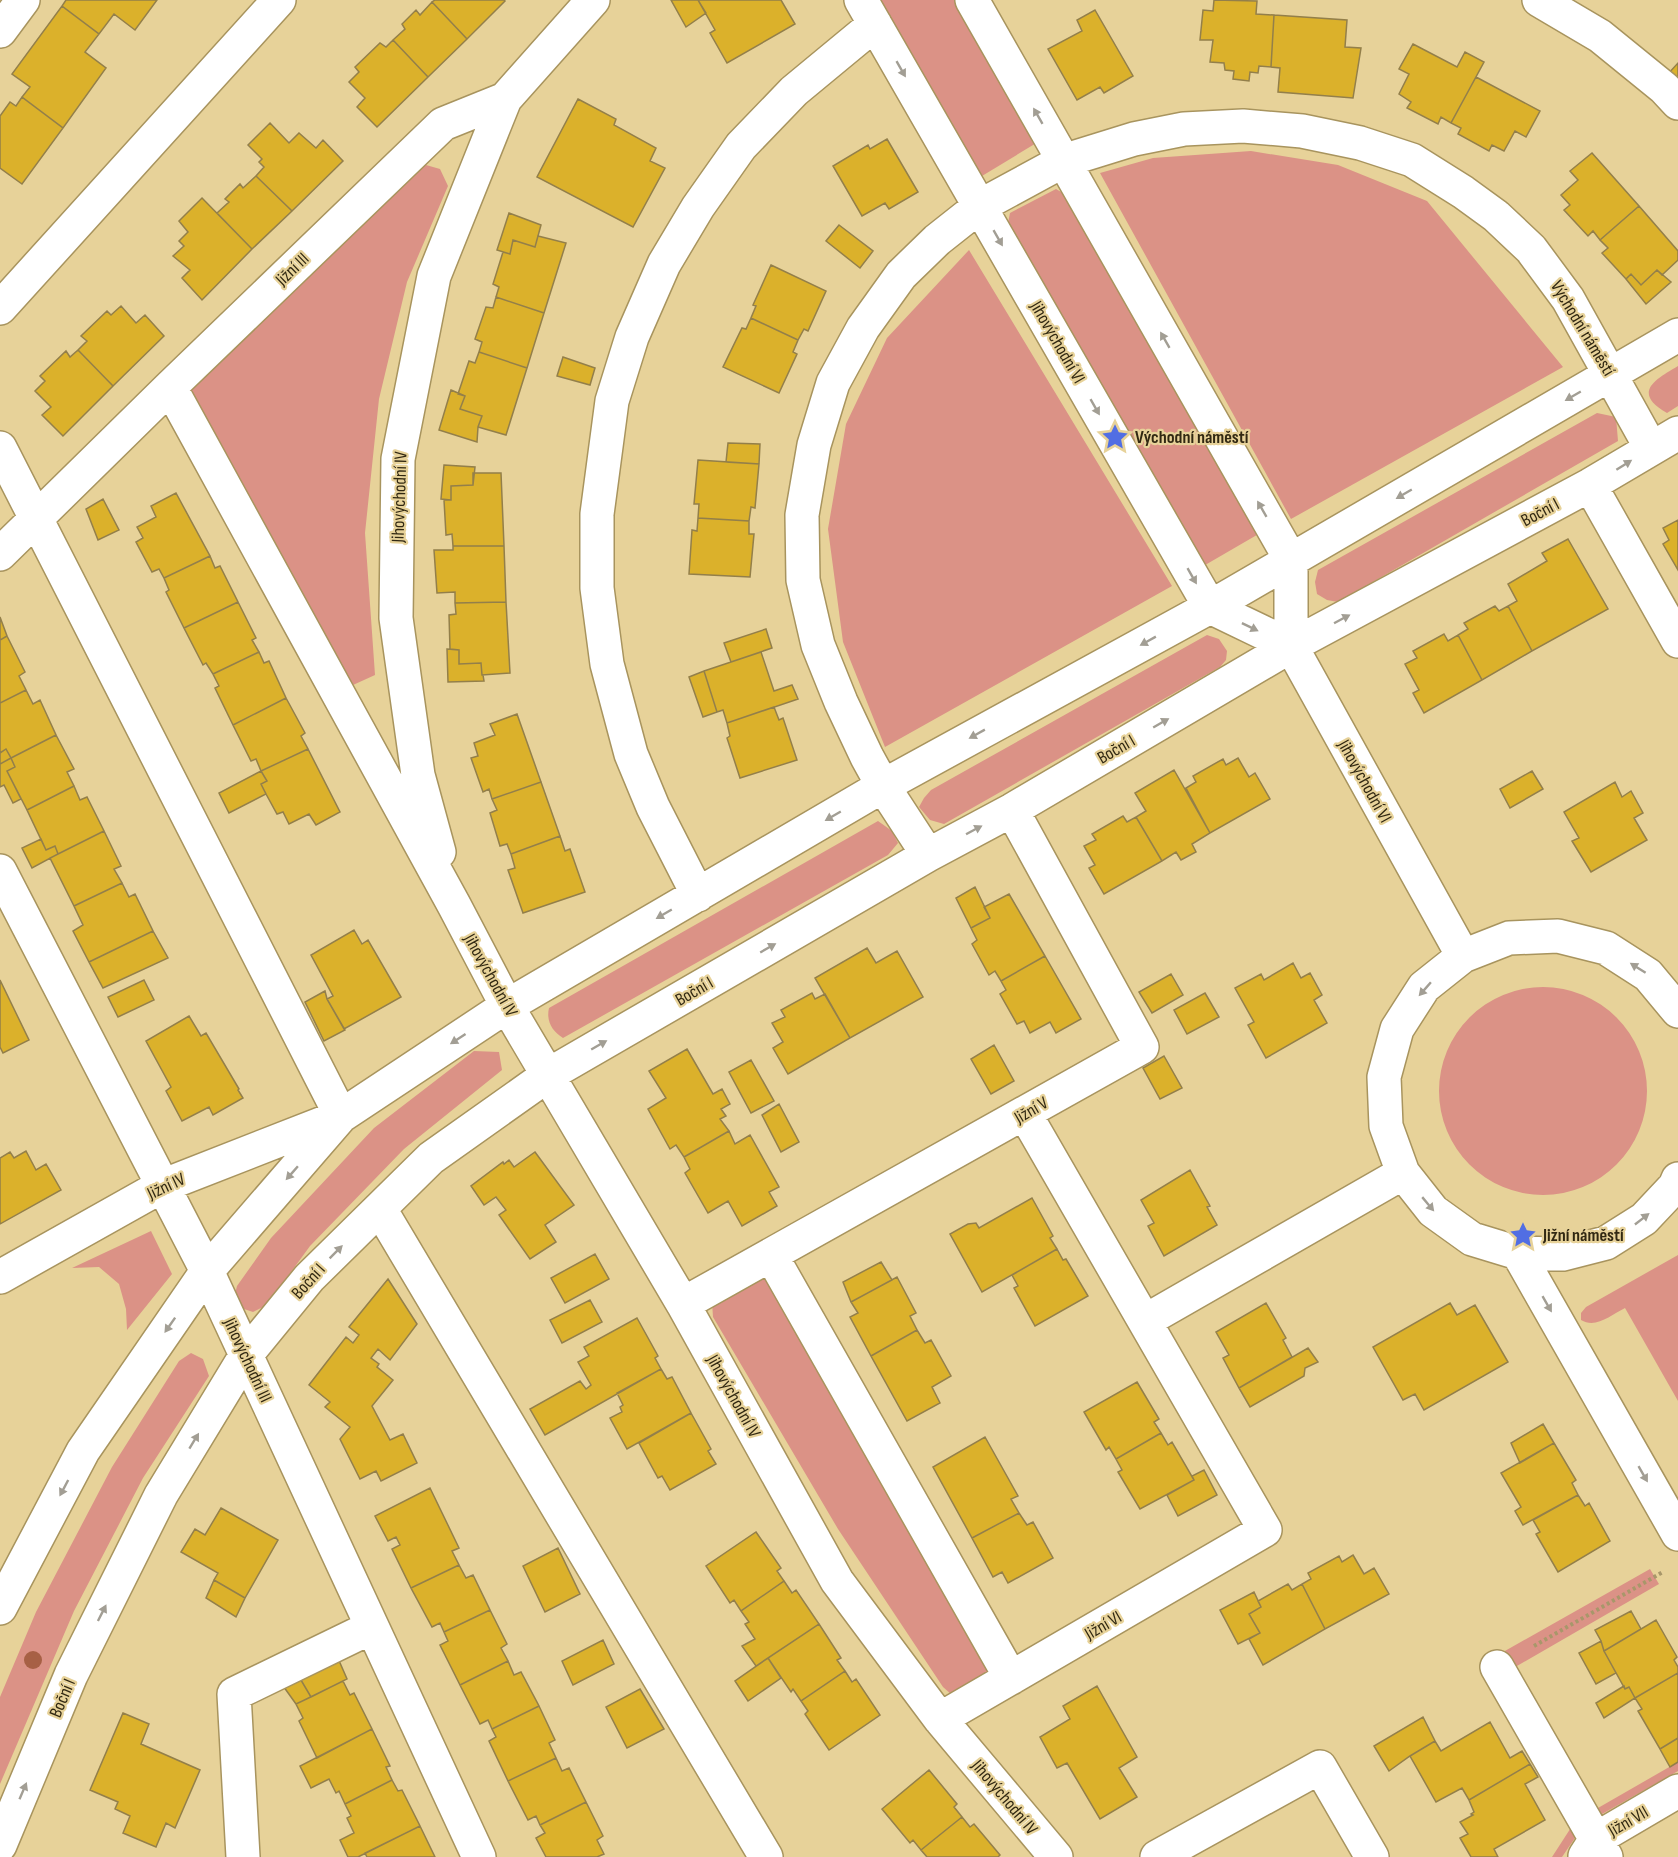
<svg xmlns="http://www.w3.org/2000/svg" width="1678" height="1857" viewBox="0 0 1678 1857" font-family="'Sofia Sans Condensed',sans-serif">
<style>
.green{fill:#db9286}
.building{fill:#dbb12b;stroke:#937f4a;stroke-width:1.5}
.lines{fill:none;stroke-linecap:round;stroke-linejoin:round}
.minor-casing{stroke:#a8945e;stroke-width:36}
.path{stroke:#a8976a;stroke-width:4;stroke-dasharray:3 3;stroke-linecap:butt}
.minor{stroke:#fff;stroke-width:33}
.tree{fill:#a76045}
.oneway{fill:#a29e94}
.labels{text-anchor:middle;stroke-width:4.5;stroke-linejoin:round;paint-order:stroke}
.street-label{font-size:18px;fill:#312812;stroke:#e7d299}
.poi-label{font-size:18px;font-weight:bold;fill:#312812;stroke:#e7d299;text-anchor:start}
</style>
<rect width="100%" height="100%" fill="#e7d299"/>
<path class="green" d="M874,0H956L1038,142L977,179Z
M1251,151L1338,165L1427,201L1563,367L1291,519L1100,173L1153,158Z
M426,165L440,169L448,186L407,282L379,399L365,533L375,675L353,685L340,680L188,388L412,169Z
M1056,189L1068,196L1262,532L1200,568L1007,228L1010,213Z
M969,250L1172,586L885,747L843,642L828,529L846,424L887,338Z
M1678,366V406L1667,413C1632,393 1654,380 1678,366Z
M1597,413L1616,417L1618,441L1338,602L1327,600L1317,594L1315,582L1318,570Z
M1207,635L1219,639L1227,651L1226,660L1220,667L944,824L930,820L919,807L924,798L931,790Z
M878,821L892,831L898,843L888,855L563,1038C552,1031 546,1021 549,1008Z
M1439 1091a104 104 0 1 1 208 0a104 104 0 1 1-208 0Z
M474,1051L499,1052L502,1070L404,1149L310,1246L267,1305L253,1312L241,1308L235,1294L237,1286L271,1238L374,1128Z
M151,1231L172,1274L127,1330L126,1309L119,1284L99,1267L72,1268Z
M1678,1255V1401L1625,1308C1611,1315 1596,1329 1581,1320V1313L1586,1307Z
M760,1275L773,1280L991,1667L988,1675L952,1695L943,1687L838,1529L713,1317L712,1302Z
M191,1353L203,1359L209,1376L143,1478L74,1611L0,1784V1697L36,1612L112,1467L179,1361Z
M1650,1569L1659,1584L1510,1670L1591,1812L1678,1762V1771L1595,1818L1579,1832L1562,1857H1552L1574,1823L1482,1664Z"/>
<path class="building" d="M66,0H157L135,30L114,14L99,34L62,6Z
M435,0H504L505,1L467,39L432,2Z
M671,0H698L706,13L686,27Z
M698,0H781L795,24L727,63L710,33L715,30Z
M1214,0L1257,1L1256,14L1274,15L1271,67L1259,66L1258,73L1250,72L1249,81L1233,79L1234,71L1225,70L1224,63L1210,62L1213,40H1200L1203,10L1213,11Z
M432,2L467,39L428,77L393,40L405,29L402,24L416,10L420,15Z
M62,6L99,34L85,52L106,68L63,128L22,97L30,87L12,74Z
M1095,10L1133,76L1104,93L1100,87L1077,100L1048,49L1082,31L1077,20Z
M1274,15L1347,20L1345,47L1361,48L1353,98L1278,92L1280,68L1271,67Z
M393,40L428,77L377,127L357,107L365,98L349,82L359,72L355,67L380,43L386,47Z
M1413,44L1457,67L1465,52L1484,62L1451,123L1441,117L1438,124L1407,108L1411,102L1399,94L1409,74L1399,69Z
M1678,63V88L1667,75Z
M1476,77L1540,111L1526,137L1515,131L1504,151L1492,145L1489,151L1458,134L1461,128L1451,123Z
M22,97L63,128L22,184L0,168V116L10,102L16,106Z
M578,99L616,119L614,125L656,148L650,161L665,168L633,227L537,177Z
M270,123L289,143L299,133L316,148L323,140L343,161L292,211L256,176L264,167L259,162L262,159L248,145Z
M887,139L918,192L889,209L885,203L862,216L833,166L868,145L870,149Z
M1592,153L1639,206L1600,240L1593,231L1588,236L1564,210L1570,205L1561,195L1578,180L1570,171Z
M256,176L292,211L252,249L217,213L229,202L225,199L240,184L243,188Z
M202,198L252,249L202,300L182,278L190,270L173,256L184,246L179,241L188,232L179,221Z
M1639,206L1678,251V260L1662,275L1657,270L1641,285L1631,274L1626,279L1602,253L1608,248L1600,240Z
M509,213L541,225L535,247L513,240L510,254L497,250Z
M839,225L873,251L860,268L826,241Z
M538,236L566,243L544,313L496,297L499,287L493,284L503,252L510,254L513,240L535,247Z
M771,265L826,291L808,331L804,329L798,340L751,318L756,306L753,305Z
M1657,270L1671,282L1646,304L1626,279L1631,274L1641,285Z
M496,297L544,313L527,368L479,352L482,342L475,339L486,307L493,308Z
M121,306L136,323L145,315L164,336L113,386L78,350L87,341L81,336L107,311L111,315Z
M751,318L798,340L793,352L797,354L779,393L723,367L742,328L746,329Z
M78,350L113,386L63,436L42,415L51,407L35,391L45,381L40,376L66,351L70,357Z
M479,352L527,368L506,435L478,427L482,416L460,409L465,396L458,394L469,361L475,363Z
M563,357L595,368L590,385L557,376Z
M451,390L465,396L460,409L482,416L478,427L477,442L439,430Z
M728,443L760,444L759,464L726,462Z
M698,460L759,464L755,508L751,507L749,521L698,518L699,504H694Z
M444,465L475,467L473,485L451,486V500L441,499Z
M473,473H501L504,546H453L452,534L446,535L444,500H451V486L473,485Z
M176,493L210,556L164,578L159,569L152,572L136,542L143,538L137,527L156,517L151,506Z
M103,499L119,530L98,540L86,509Z
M698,518L749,521V534H754L750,577L689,574L692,530L697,531Z
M1678,520V570L1663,544L1669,540L1663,528Z
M1568,539L1608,609L1532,651L1508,606L1517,601L1508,584L1547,561L1542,553Z
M453,546H504L506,602L455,603V592L437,593L434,550H453Z
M210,556L215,568L220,566L238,602L184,628L166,592L169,590L164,578Z
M238,602L256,638L252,640L259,652L213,674L206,663L203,665L184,628Z
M506,602L510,673L482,675L481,663L459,664V650L450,649L449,615L456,614L455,603Z
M1495,606L1499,611L1508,606L1532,651L1482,680L1458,635L1468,629L1464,623Z
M0,617L7,636L0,640Z
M766,629L772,648L731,662L724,643Z
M1444,634L1448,641L1458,635L1482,680L1424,713L1413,693L1419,690L1405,664L1417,658L1413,651Z
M7,636L25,672L19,676L26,690L0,703V640Z
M447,649L459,650V664L481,663L482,675H483L484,681L448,682Z
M259,652L264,663L269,661L286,698L233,725L215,688L219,686L213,674Z
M761,652L774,691L792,685L798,699L727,723L723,710L717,712L704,671Z
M704,671L717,712L703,717L689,677Z
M26,690L33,704L40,700L56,735L11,758L6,749L0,753V703Z
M286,698L305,733L301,736L308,749L261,771L256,759L251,761L233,725Z
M774,707L779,720L783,718L797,760L740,778L727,738L730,736L727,723Z
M517,714L541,782L492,799L489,789L483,792L471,758L478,756L474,743L495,735L490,724Z
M56,735L74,769L67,772L74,786L27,810L7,771L15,767L11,758Z
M6,749L11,758L0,764V753Z
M308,749L340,812L316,825L309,814L289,824L283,812L277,814L266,794L261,784L267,781L261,771Z
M11,758L15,767L7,771L21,799L13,803L4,785L0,787V764Z
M1238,758L1249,777L1255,773L1270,799L1210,833L1186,788L1196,782L1193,776L1223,759L1226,765Z
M1174,770L1210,833L1192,844L1196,852L1181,860L1176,852L1162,861L1136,817L1146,811L1135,793Z
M261,771L267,781L261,784L266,794L229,813L219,793Z
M1532,771L1543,789L1510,808L1500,789Z
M541,782L560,836L511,854L507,844L500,846L490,813L497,810L492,799Z
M1615,782L1622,797L1631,791L1643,813L1634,818L1647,840L1591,872L1572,841L1579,838L1564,812Z
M74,786L80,800L87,797L104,831L58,854L55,846L46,850L27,810Z
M1123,816L1127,822L1136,817L1162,861L1104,894L1089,868L1095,865L1084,846L1096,840L1092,834Z
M104,831L121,866L114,869L122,883L74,906L50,858Z
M560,836L565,851L570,849L585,892L523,913L508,870L515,868L511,854Z
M41,839L46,850L55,846L58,854L32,868L22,848Z
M122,883L129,897L135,894L153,931L89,962L73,931L83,925L74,906Z
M975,887L990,918L971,928L956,898Z
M1009,894L1045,956L1001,981L995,971L989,975L972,944L977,940L971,928L990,918L984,907Z
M354,930L362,944L368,940L401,997L344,1029L327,999L333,996L311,955Z
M153,931L168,958L103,988L89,962Z
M867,948L876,963L897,951L923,997L850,1038L815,978Z
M1045,956L1081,1019L1056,1033L1050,1022L1030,1033L1024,1021L1017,1024L1000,994L1006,990L1001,981Z
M1293,963L1301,978L1310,973L1322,995L1314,1000L1327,1023L1266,1058L1248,1025L1254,1022L1235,988L1261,974L1264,980Z
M1171,974L1183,995L1152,1013L1139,992Z
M0,980L29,1040L3,1053L0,1047Z
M144,980L154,1000L118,1017L108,997Z
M325,991L327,999L345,1030L324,1041L305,1002Z
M812,993L815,999L825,994L850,1038L788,1074L773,1048L783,1042L772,1023L785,1017L781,1010Z
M1205,993L1219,1017L1187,1034L1174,1010Z
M189,1016L201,1036L206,1033L239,1089L238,1090L243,1098L213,1115L209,1107L182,1121L166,1091L171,1087L146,1041Z
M994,1045L1014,1081L991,1094L971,1059Z
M687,1049L713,1094L722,1089L730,1104L721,1109L726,1116L720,1119L729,1131L684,1157L676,1145L670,1149L648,1109L666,1098L649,1071Z
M1164,1056L1182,1088L1160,1099L1143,1068Z
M751,1060L774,1101L751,1113L729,1072Z
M779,1104L799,1142L781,1152L762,1115Z
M729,1131L735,1144L750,1135L779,1187L769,1192L777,1206L742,1226L728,1201L708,1213L685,1173L690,1169L684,1157Z
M26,1151L36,1170L46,1164L61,1190L0,1224V1158L10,1152L14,1158Z
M535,1152L574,1205L545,1225L556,1242L530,1259L499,1215L506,1210L496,1197L484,1205L471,1186L503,1162L504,1164L509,1160L514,1167Z
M1190,1170L1210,1206L1207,1207L1217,1225L1164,1256L1148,1226L1154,1223L1141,1200Z
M1032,1198L1053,1236L1050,1238L1057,1249L982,1292L950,1234L968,1224L976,1223L979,1228Z
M1057,1249L1063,1260L1066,1259L1088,1296L1035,1326L1014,1288L1018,1286L1012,1275Z
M595,1254L609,1279L565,1303L551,1278Z
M881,1262L892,1280L851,1302L843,1282Z
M897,1277L916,1313L910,1316L917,1330L871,1356L850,1317L858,1313L851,1302Z
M388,1279L417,1324L390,1360L378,1349L371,1358L379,1364L377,1367L393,1380L372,1406L390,1440L403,1434L417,1463L381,1481L376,1471L360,1479L340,1439L350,1427L325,1407L330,1402L309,1385L346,1337L353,1343L359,1335L349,1327Z
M590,1300L602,1322L562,1343L550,1320Z
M1266,1303L1286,1338L1283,1340L1292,1357L1239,1388L1223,1358L1229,1355L1216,1332Z
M1450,1303L1457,1315L1475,1305L1508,1362L1424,1410L1415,1394L1403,1400L1373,1347Z
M637,1318L658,1356L655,1358L661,1369L545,1435L530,1409L580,1381L586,1389L591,1385L578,1362L589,1356L584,1347Z
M917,1330L925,1343L931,1340L951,1376L932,1387L940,1403L907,1421L871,1356Z
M1308,1348L1318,1362L1305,1368L1304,1376L1250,1407L1239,1388Z
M661,1369L667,1379L672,1377L691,1413L627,1449L610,1418L622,1412L620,1407L623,1405L617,1393Z
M1137,1382L1159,1419L1154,1422L1161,1433L1116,1459L1109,1447L1106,1450L1084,1412Z
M691,1413L711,1449L708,1451L716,1464L670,1490L662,1476L658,1478L639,1443Z
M1543,1424L1554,1443L1520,1463L1511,1443Z
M1161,1433L1168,1445L1172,1442L1194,1480L1140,1509L1118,1472L1122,1470L1116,1459Z
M985,1437L1018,1496L1011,1499L1019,1513L972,1538L933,1467Z
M1554,1443L1576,1480L1572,1483L1578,1495L1523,1525L1515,1511L1521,1507L1501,1473Z
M1204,1470L1217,1495L1178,1516L1167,1495L1194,1480L1192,1476Z
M430,1488L459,1548L452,1551L459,1565L411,1588L392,1549L400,1545L396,1537L388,1541L375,1516Z
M1578,1495L1585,1506L1589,1503L1610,1541L1558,1572L1536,1534L1540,1532L1533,1520Z
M221,1508L278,1540L245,1598L214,1580L218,1573L181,1552L195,1529L205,1535Z
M1019,1513L1027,1525L1033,1522L1053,1558L1008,1583L1002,1572L993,1577L972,1538Z
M756,1532L781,1568L777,1571L784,1581L741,1611L734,1600L730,1603L706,1566Z
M558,1548L580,1594L545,1612L523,1566Z
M1353,1555L1364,1574L1374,1568L1389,1594L1325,1629L1302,1584L1311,1579L1308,1573L1339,1556L1342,1562Z
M459,1565L466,1578L473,1575L490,1610L444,1632L440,1623L432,1627L411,1588Z
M214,1580L245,1598L236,1617L206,1598Z
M784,1581L792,1593L796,1590L819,1624L756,1666L742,1646L755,1639L745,1624L749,1622L741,1611Z
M1288,1584L1292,1590L1302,1584L1325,1629L1263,1665L1249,1639L1260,1633L1249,1614L1261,1607L1258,1601Z
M1254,1592L1261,1607L1249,1614L1260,1633L1238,1644L1220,1610Z
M490,1610L507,1644L501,1648L508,1661L460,1685L440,1645L448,1641L444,1632Z
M1631,1611L1641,1629L1604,1651L1601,1641L1595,1630Z
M1656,1620L1677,1657L1674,1660L1678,1667V1673L1635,1698L1629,1687L1625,1689L1604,1651Z
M819,1624L841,1658L837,1660L845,1671L801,1701L793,1689L791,1692L768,1658Z
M603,1640L614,1664L573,1685L562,1661Z
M1601,1641L1604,1651L1616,1673L1596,1684L1579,1653Z
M337,1656L347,1679L311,1697L298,1675Z
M768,1658L781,1678L748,1701L735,1681Z
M508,1661L514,1675L521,1672L539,1706L492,1729L488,1720L480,1724L460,1685Z
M845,1671L852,1682L856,1679L880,1715L829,1750L805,1714L808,1711L801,1701Z
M1678,1673V1738L1660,1749L1638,1711L1642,1709L1635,1698Z
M298,1675L311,1697L296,1704L281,1683Z
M343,1681L350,1695L354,1693L372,1729L317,1758L299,1721L303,1718L296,1704Z
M1097,1686L1137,1757L1119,1768L1137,1797L1100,1819L1067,1763L1057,1768L1040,1737L1070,1719L1063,1706Z
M1624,1686L1625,1689L1629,1687L1635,1698L1604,1718L1596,1703Z
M640,1689L664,1729L627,1748L606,1707Z
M539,1706L555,1740L549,1743L556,1758L508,1781L489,1741L496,1737L492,1729Z
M123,1713L149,1724L141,1744L200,1770L175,1828L166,1823L156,1847L123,1833L130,1816L115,1809L118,1802L90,1790Z
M1423,1717L1435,1741L1410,1756L1389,1771L1374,1746Z
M1490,1722L1510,1758L1522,1751L1530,1764L1469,1800L1462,1788L1436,1802L1410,1756L1435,1741L1441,1751Z
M372,1729L390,1766L386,1767L392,1780L345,1804L339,1791L336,1793L329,1779L311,1788L300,1766Z
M1678,1738V1762L1670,1767L1660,1749Z
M556,1758L562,1771L569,1768L586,1802L540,1825L536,1816L528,1820L508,1781Z
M1530,1764L1538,1777L1525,1784L1545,1820L1494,1849L1498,1857H1471L1460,1838L1468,1834L1460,1822L1473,1815L1471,1814L1474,1812L1469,1800Z
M929,1770L957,1804L954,1807L962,1817L921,1850L913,1840L910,1843L882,1809Z
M392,1780L398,1791L402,1790L420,1826L358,1857H348L340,1840L354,1833L347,1818L351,1816L345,1804Z
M586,1802L603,1836L597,1840L604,1854L597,1857H546L536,1838L545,1833L540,1825Z
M962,1817L970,1827L974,1824L1000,1855L998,1857H927L921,1850Z
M420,1826L435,1857H367L365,1853Z"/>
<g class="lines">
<defs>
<path id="minor" d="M861,0L1210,607L1291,646
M972,0L1291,560V646L1463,956
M1539,0L1600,36L1664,88L1678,103
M0,31L23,0
M0,308L279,0
M170,387L454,905L507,1006L683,1304L837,1581L940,1719L1056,1857
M0,448L341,1116L162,1186L0,1277
M1590,485L1678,641
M0,554L170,387L443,124L505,99L593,0
M439,852L418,775L396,618L398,459L434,276L505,99
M928,855L883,786L867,757L841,702L818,645L803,580L802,515L814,445L833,383L863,328L901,275L937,240L980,206L1063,161L1134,139L1184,129L1243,126L1302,131L1360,143L1412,160L1463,192L1496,216L1531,249L1568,299L1651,448
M0,871L207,1271L479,1857
M698,895L653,807L631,754L607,664L597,588V514L612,401L632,337L664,264L698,207L741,146L794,91L875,24
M1678,1011L1648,975L1606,948L1558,936L1509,938L1463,956L1424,987L1397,1029L1384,1077L1386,1126L1403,1173L1433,1211L1472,1239L1518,1253L1563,1254L1606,1243L1644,1219L1675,1186L1678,1179
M380,1209L766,1857
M1518,1253L1678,1534
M771,1255L1011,1678
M683,1304L1142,1047L1012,810
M1145,1321L1403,1173
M0,1608L83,1451L207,1271L341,1116L507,1006L883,786L1210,607L1678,335
M1497,1667L1606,1857
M940,1719L1265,1530L1025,1114
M0,1845L71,1675L161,1495L246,1355L309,1278L431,1158L548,1075L928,855L1012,810L1291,646L1590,485L1678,433
M1585,1856L1596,1839L1678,1791
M243,1857L234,1694L372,1627
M1157,1857L1320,1767L1372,1857"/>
</defs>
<use href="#minor" class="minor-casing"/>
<path class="path" d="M1534,1646L1663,1572"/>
<use href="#minor" class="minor"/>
</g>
<circle class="tree" cx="33" cy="1660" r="9"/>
<defs><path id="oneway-solid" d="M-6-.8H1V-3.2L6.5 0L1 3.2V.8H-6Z" transform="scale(1.5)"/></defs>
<g class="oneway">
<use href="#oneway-solid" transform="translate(901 69) rotate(60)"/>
<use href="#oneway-solid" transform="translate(1038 116) rotate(-120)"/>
<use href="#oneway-solid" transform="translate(998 238) rotate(60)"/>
<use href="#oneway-solid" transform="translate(1165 340) rotate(-120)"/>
<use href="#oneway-solid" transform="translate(1573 396) rotate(150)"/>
<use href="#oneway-solid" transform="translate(1095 407) rotate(60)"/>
<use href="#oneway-solid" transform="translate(1624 465) rotate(-32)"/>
<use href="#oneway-solid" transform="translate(1404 494) rotate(150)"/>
<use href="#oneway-solid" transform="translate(1262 509) rotate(-120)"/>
<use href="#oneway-solid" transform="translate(1192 576) rotate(60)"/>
<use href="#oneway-solid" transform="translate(1342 619) rotate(-28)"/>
<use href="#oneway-solid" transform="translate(1250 627) rotate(26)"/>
<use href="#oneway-solid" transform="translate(1148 641) rotate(151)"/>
<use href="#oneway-solid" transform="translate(1161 723) rotate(-30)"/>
<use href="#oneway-solid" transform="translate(977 734) rotate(151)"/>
<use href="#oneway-solid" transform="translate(833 816) rotate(150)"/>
<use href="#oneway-solid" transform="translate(974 830) rotate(-28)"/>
<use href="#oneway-solid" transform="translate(664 914) rotate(150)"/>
<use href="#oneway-solid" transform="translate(768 948) rotate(-30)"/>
<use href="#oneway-solid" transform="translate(1638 968) rotate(-148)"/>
<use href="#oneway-solid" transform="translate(1425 989) rotate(131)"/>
<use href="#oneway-solid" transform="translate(458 1039) rotate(147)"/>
<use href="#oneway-solid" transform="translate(599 1045) rotate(-30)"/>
<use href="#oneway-solid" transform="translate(292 1173) rotate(131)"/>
<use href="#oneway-solid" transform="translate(1428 1204) rotate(50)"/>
<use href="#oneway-solid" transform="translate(1642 1219) rotate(-38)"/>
<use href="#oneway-solid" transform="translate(336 1252) rotate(-45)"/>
<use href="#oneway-solid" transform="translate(1547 1304) rotate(60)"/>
<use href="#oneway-solid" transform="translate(170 1325) rotate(125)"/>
<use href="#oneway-solid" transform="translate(194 1441) rotate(-59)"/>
<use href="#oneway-solid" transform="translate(1643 1474) rotate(60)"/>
<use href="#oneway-solid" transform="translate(64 1488) rotate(118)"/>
<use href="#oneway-solid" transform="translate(102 1613) rotate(-63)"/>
<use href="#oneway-solid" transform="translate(23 1791) rotate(-67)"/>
</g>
<defs>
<symbol id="sight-bare" viewBox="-9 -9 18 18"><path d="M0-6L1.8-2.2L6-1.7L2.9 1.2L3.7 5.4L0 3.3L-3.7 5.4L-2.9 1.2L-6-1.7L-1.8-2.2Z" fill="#516ee3" stroke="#e7d299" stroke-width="2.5" paint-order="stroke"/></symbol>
</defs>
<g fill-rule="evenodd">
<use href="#sight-bare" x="1096" y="418" width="38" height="38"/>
<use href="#sight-bare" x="1504" y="1216" width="38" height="38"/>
</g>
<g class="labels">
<g class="street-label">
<text transform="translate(292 269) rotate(-44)" y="6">Jižní III</text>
<text transform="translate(1583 328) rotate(59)" y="6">Východní náměstí</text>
<text transform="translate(1058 342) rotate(60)" y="6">Jihovýchodní VI</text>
<text transform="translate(399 497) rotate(-88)" y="6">Jihovýchodní IV</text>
<text transform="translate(1540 512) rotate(-28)" y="6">Boční I</text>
<text transform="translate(1116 749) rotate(-30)" y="6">Boční I</text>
<text transform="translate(1365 781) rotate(61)" y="6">Jihovýchodní VI</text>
<text transform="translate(491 975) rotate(61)" y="6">Jihovýchodní IV</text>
<text transform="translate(694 991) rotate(-30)" y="6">Boční I</text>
<text transform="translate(1031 1110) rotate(-30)" y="6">Jižní V</text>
<text transform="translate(166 1186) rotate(-25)" y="6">Jižní IV</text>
<text transform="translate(308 1281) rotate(-48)" y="6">Boční I</text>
<text transform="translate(248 1360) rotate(65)" y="6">Jihovýchodní III</text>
<text transform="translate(734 1396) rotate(61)" y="6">Jihovýchodní IV</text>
<text transform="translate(1103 1625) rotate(-30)" y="6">Jižní VI</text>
<text transform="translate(62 1698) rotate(-67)" y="6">Boční I</text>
<text transform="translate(1005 1797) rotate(50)" y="6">Jihovýchodní IV</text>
<text transform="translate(1628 1821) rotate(-30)" y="6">Jižní VII</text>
</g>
<g class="poi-label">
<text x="1135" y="443">Východní náměstí</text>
<text x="1543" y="1241">Jižní náměstí</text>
</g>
</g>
</svg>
